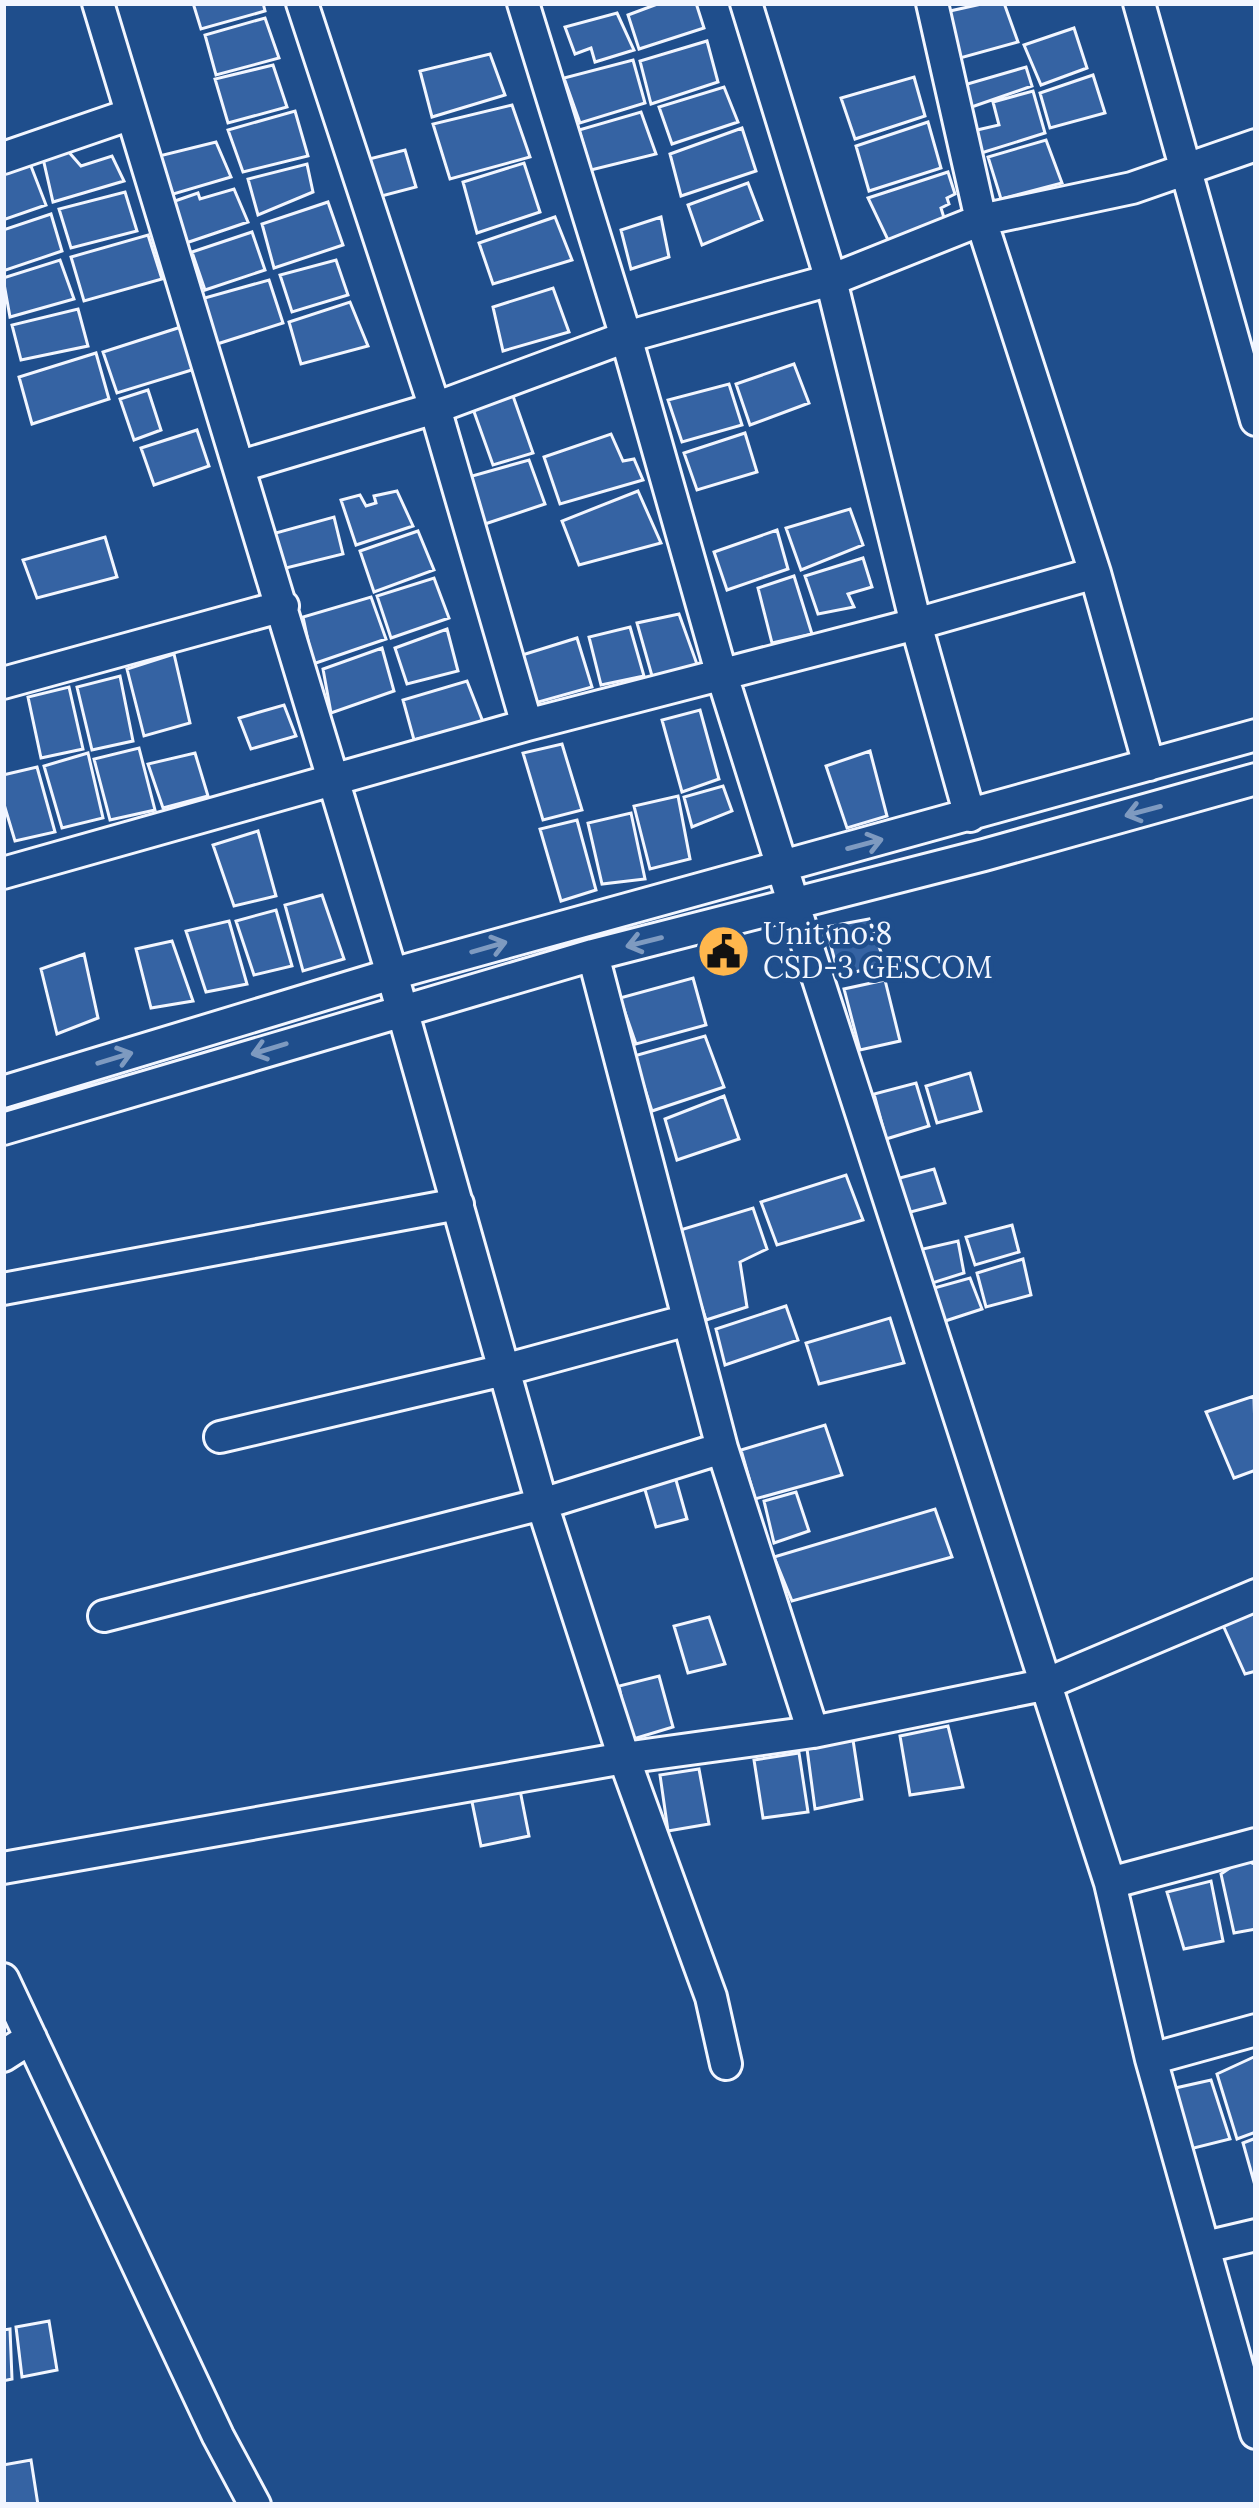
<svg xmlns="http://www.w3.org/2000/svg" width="1259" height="2508" viewBox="0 0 1259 2508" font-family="Lora,serif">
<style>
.building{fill:#3563a3;stroke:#f2f6ff;stroke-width:3}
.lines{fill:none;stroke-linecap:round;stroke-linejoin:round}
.minor-casing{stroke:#f2f6ff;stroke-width:36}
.minor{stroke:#1f4e8c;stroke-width:30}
.oneway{stroke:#7e9ac0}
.labels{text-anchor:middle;stroke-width:9;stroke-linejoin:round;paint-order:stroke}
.poi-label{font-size:30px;fill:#f2f6ff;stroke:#1f4e8c;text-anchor:start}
</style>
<rect width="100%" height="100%" fill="#1f4e8c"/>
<path class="building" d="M193,3H263L265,11L201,29Z
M660,3H696L704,28L639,49L628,15Z
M986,3H1004L1018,42L953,60L941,13Z
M617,13L634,50L595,62L591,48L575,54L565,27Z
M265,18L279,58L216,75L205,35Z
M1074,28L1087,68L1041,85L1024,45Z
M707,41L718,82L651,104L640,61Z
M490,54L505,95L432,117L420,71Z
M633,60L645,103L580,123L564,78Z
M273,65L287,107L228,123L215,79Z
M1026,67L1032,86L963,110L957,87Z
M1093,75L1105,113L1050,128L1040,93Z
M914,77L925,116L855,139L841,98Z
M724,87L738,122L672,144L659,107Z
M1033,91L1045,133L978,154L973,131L999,125L993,102Z
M512,105L530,157L450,179L433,124Z
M295,111L308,156L243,172L228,130Z
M641,112L656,154L591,170L579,130Z
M928,122L941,168L869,191L856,146Z
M742,128L756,171L681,196L670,154Z
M1046,140L1062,183L1001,199L988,157Z
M216,142L231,177L170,195L155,157Z
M67,150L81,166L112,156L124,181L53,202L42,154Z
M405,150L416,187L374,198L361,161Z
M29,161L46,205L3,220V170Z
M524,163L540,212L477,233L463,182Z
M307,164L313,192L258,215L248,179Z
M948,172L955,194L947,198L949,204L941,208L945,221L888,240L868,198Z
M748,183L762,220L702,245L688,205Z
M234,189L248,222L186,243L172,202L198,193L200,199Z
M125,192L137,231L71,248L59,209Z
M328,202L343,245L274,268L262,224Z
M51,214L62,251L3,271V230Z
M555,217L572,260L493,284L479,243Z
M661,217L669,257L631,269L621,230Z
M252,232L265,270L205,290L192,252Z
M148,235L162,279L84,301L71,257Z
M60,260L74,299L10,317L3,278Z
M336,260L348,295L292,312L280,275Z
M269,280L283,323L214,345L201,299Z
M553,288L569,332L503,351L493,307Z
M350,302L368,346L301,364L289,322Z
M78,309L88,346L21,360L12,325Z
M181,327L195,369L117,393L103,352Z
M96,353L109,399L32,424L19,377Z
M794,364L809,403L750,425L736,384Z
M729,384L742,425L682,442L668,400Z
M148,390L161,430L134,440L120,399Z
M513,396L533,453L493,465L473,409Z
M197,430L209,466L154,485L141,448Z
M745,433L757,472L697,490L684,453Z
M611,434L623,461L634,459L643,480L560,504L544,457Z
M529,460L545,504L479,526L465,478Z
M397,491L413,526L356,545L341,500L360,495L366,506L376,503L374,496Z
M638,491L661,543L579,565L562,521Z
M850,509L863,545L801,570L786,528Z
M334,517L343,554L282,569L272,534Z
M777,530L788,569L727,590L714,552Z
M418,531L434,570L374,592L360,551Z
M105,537L117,577L37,598L23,560Z
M863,558L872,587L848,594L854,607L818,614L805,576Z
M794,576L812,634L772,643L758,588Z
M434,578L449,618L391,638L377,596Z
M371,597L386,639L313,664L303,617Z
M679,614L698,667L652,676L637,623Z
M630,627L644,676L601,685L589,637Z
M447,629L458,671L407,684L395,648Z
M577,638L592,687L535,703L519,656Z
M382,648L394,691L331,713L323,669Z
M174,654L190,723L144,736L127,669Z
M120,676L133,741L92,750L77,687Z
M467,681L483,722L414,740L403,700Z
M69,687L83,749L41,758L28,697Z
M284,705L296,736L251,749L239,718Z
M700,710L719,779L682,792L662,720Z
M562,744L582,810L543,820L523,753Z
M139,748L155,810L110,820L94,759Z
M870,751L887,816L847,828L826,766Z
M88,753L103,818L62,828L44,766Z
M195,753L208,796L163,808L148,764Z
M37,767L55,832L15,841L3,801V775Z
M723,786L732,811L692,827L684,797Z
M678,796L690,859L650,869L634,806Z
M631,813L645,879L602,884L588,823Z
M577,820L596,890L561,901L540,829Z
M258,831L276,896L234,906L213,845Z
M322,895L344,959L303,971L285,905Z
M276,910L292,966L254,975L236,921Z
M869,919L885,963L839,977L826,927Z
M229,921L247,984L206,992L186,931Z
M172,941L193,1001L151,1008L136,949Z
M84,954L98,1018L57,1034L41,969Z
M693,978L706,1025L636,1044L620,998Z
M885,980L900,1041L860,1050L844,989Z
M705,1036L724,1087L652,1111L634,1056Z
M970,1073L981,1111L937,1123L926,1086Z
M916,1083L929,1126L886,1139L874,1094Z
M724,1096L739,1139L677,1160L665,1119Z
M934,1169L945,1203L903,1214L892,1180Z
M846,1175L863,1220L777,1245L761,1202Z
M753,1208L767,1249L740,1262L747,1307L706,1320L677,1231Z
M1012,1225L1019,1252L975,1265L966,1237Z
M958,1241L964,1273L926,1285L914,1251Z
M1023,1259L1031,1295L986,1307L977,1273Z
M970,1278L982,1309L939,1323L927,1290Z
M786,1306L798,1340L725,1365L716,1329Z
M890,1318L904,1363L819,1384L806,1343Z
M1254,1396L1256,1470L1234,1478L1206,1412Z
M825,1425L842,1475L755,1499L741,1450Z
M674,1473L687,1519L656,1527L643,1483Z
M796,1492L809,1531L774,1543L764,1501Z
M935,1509L952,1557L792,1601L774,1557Z
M1256,1612V1671L1245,1674L1222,1623Z
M709,1617L725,1664L688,1673L674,1626Z
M659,1676L673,1727L630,1740L619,1686Z
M948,1726L963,1787L910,1795L900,1736Z
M853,1740L862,1799L815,1809L807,1749Z
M799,1753L808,1812L763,1818L754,1760Z
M699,1769L709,1824L668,1831L660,1775Z
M519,1785L529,1836L481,1846L470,1792Z
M1243,1859L1256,1865V1929L1234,1933L1221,1874Z
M1211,1881L1223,1941L1184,1949L1167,1892Z
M1256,2056V2132L1237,2139L1217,2074Z
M1211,2080L1230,2139L1186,2150L1171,2089Z
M1256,2138V2189L1243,2143Z
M49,2321L57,2370L22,2377L16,2327Z
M10,2329L12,2379L3,2381V2330Z
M31,2460L38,2505H3V2465Z"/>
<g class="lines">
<defs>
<path id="minor" d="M98,3L392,974L542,1504L624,1758L711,1997L726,2064
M302,3L435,408L527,725
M523,3L626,337L721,672L794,905L1110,1883L1151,2059L1256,2433
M746,3L831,280L916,624L970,816
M932,3L981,220L1095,573L1149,765
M1139,3L1256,420
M3,158L131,114
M241,466L435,408L626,337L831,280L981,220L1132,188L1256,145
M3,683L283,606
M3,873L527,725L916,624L1095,573
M593,955L722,1448L813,1732
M3,1092L392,974L1256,735
M3,1129L593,955L984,855L1256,779
M3,1289L458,1204
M220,1437L504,1370L688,1320
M104,1616L542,1504L722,1448
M3,1868L624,1758L813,1732L1043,1685L1256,1595
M1110,1883L1256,1844
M3,1979L218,2436L255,2505
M3,2056L31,2038
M1151,2059L1256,2030
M1205,2247L1256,2235"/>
</defs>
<use href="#minor" class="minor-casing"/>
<use href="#minor" class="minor"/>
</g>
<defs><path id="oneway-shaft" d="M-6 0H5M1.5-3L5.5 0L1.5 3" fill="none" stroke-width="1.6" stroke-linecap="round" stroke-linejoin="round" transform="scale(3)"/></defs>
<g class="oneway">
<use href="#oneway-shaft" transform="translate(1143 811) rotate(165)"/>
<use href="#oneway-shaft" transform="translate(865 844) rotate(-15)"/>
<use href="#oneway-shaft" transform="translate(644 942) rotate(166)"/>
<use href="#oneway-shaft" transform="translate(489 947) rotate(-16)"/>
<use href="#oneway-shaft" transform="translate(269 1049) rotate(163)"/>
<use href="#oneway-shaft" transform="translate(115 1058) rotate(-17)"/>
</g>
<defs>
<symbol id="civic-disc" viewBox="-11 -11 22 22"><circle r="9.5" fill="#ffb74d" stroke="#1f4e8c"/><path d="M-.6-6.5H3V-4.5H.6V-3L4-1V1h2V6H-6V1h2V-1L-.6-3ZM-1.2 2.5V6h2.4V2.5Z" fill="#111"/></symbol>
</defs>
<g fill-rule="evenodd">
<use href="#civic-disc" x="694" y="922" width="59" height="59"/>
</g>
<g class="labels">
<g class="poi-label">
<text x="763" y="944">Unit no:8<tspan x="763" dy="34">CSD-3 GESCOM</tspan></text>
</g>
</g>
<rect width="1259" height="2508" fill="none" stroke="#f2f6ff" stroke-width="12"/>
</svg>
